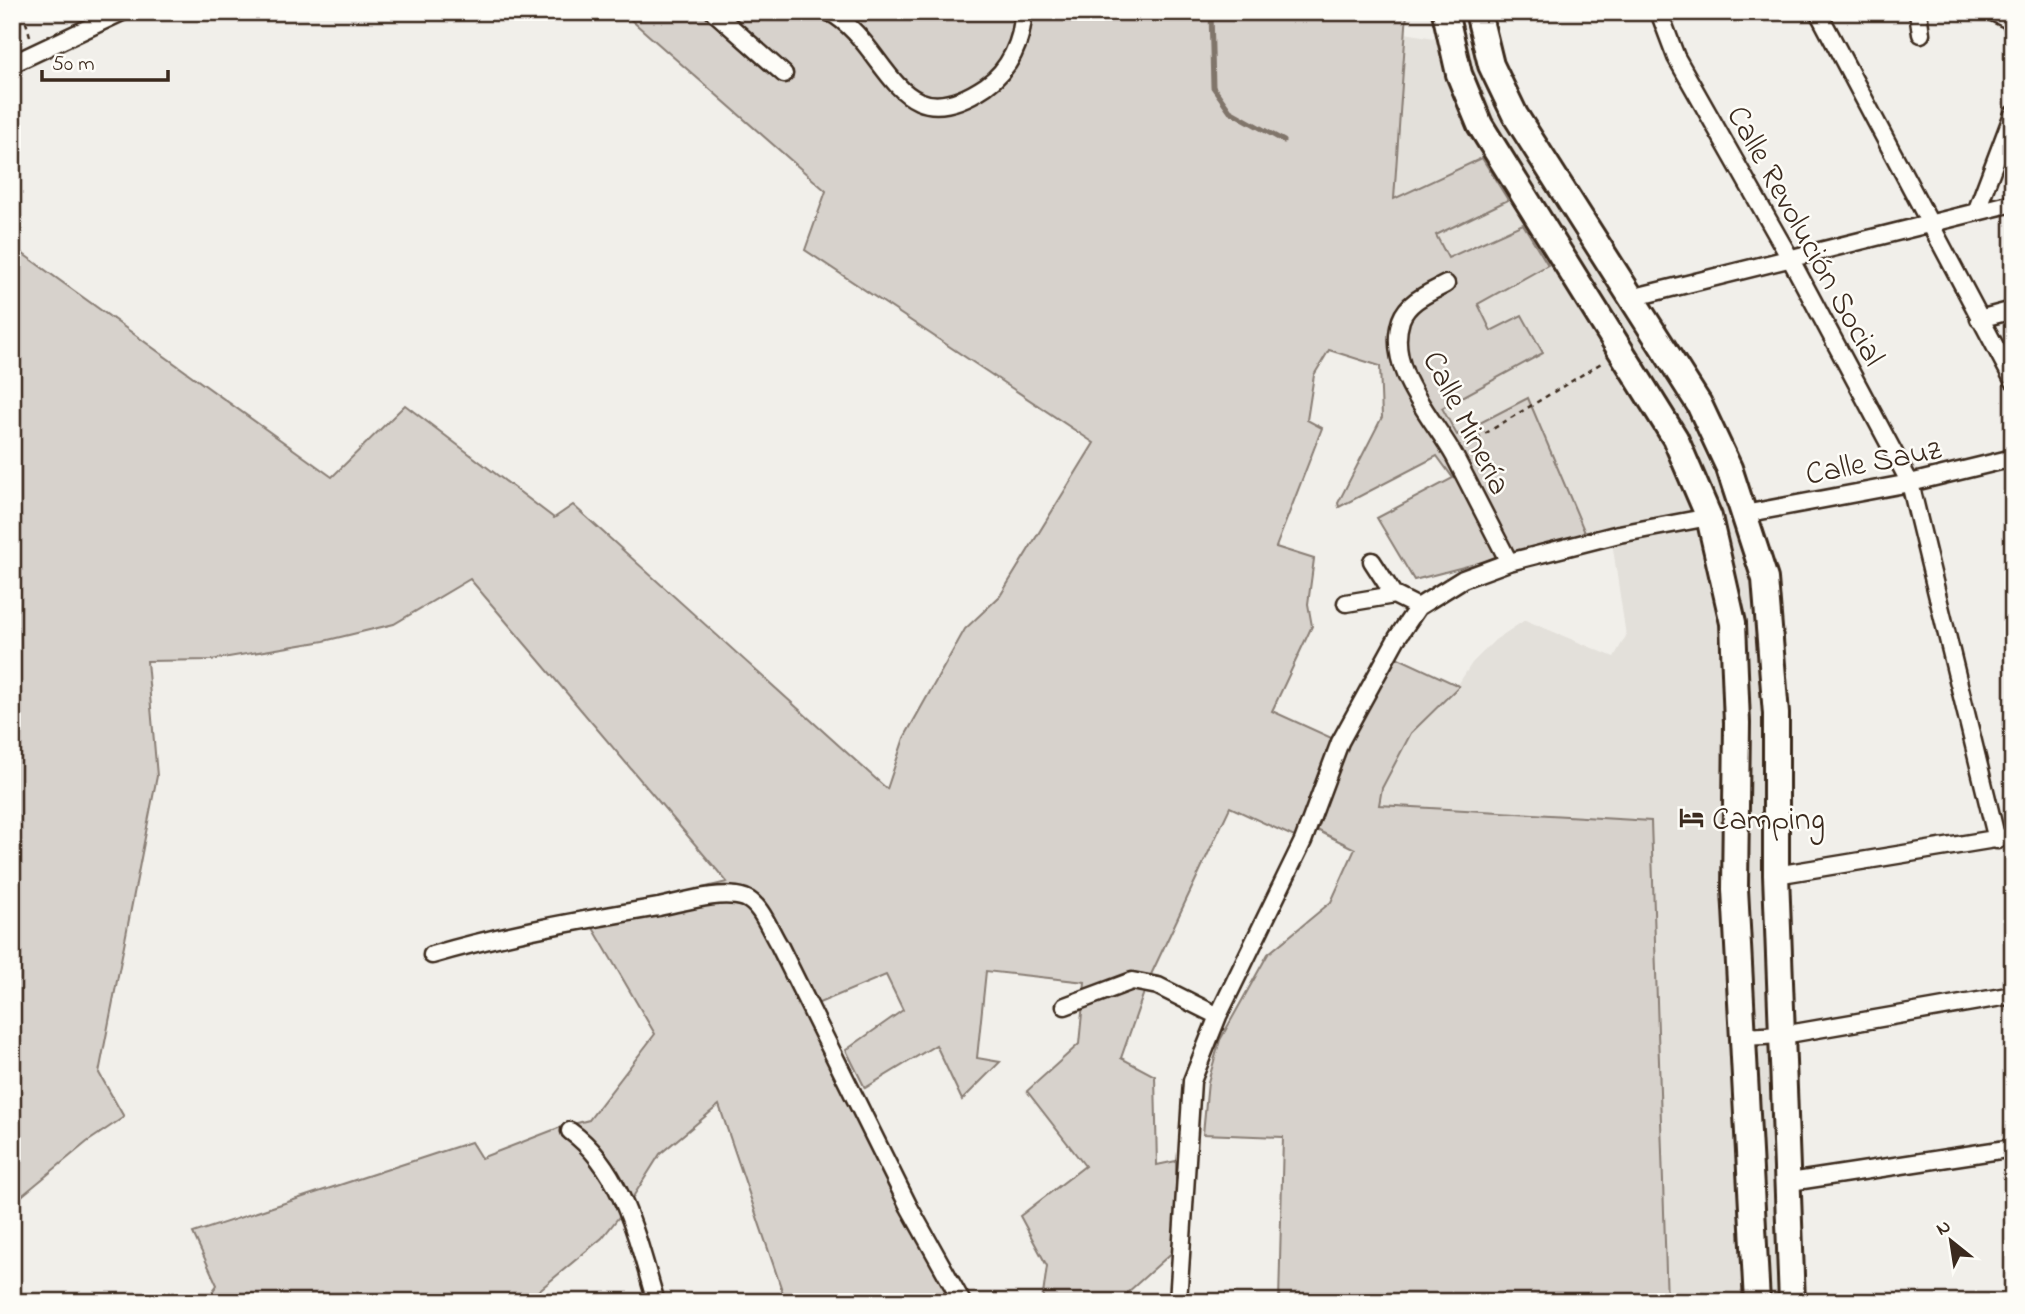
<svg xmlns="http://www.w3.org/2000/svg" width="2025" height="1314" viewBox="0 0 2025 1314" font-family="'Indie Flower',sans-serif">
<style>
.built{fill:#e3e0da}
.green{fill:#d7d2cc;stroke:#897e75;stroke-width:2}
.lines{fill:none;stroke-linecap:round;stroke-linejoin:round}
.stream{stroke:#80746b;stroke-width:5}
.street-casing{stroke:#3b2a1e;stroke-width:21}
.primary-casing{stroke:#3b2a1e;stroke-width:30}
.path{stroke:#3b2a1e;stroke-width:2.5;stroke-dasharray:5 5;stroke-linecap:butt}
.street{stroke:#fdfcf7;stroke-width:16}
.primary{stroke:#fdfcf7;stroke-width:24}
.labels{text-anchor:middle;stroke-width:5;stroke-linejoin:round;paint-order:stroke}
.street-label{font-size:32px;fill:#3b2a1e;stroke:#fdfcf7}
.poi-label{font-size:32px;fill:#3b2a1e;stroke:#fdfcf7;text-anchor:start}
</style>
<rect width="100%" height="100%" fill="#f1efea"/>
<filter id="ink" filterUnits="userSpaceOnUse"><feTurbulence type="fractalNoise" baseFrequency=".0143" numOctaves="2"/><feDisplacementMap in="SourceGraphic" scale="14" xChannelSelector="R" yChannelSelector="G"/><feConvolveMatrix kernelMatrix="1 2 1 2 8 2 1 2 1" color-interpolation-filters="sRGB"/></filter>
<g filter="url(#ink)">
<path class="built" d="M1405,33L1434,38L1465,33L1488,101L1685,411L1731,511L1752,586L1762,685L1768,1023L1778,1270L1783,1302H1667L1656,1023L1379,805L1382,788L1411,733L1450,697L1472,663L1495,640L1525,620L1614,657L1626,636L1612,542L1586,535L1528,398L1457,435L1442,407L1491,331L1478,304L1548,265L1522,224L1448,258L1436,235L1507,200L1482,158L1394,200Z"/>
<path class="green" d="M622,12H1407L1394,199L1482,158L1508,200L1436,235L1448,258L1523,224L1548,265L1478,304L1491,331L1522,315L1543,353L1442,408L1457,435L1528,398L1586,535L1414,580L1377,518L1453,478L1437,456L1339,507L1338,503L1382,417L1380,366L1329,350L1314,375L1307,420L1322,428L1276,547L1314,559L1308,604L1312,626L1272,711L1340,742L1390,654L1459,686L1411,733L1382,788L1379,805L1651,821L1667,1302H1279L1283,1137L1203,1134L1208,1082L1220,1040L1268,954L1331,902L1355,849L1309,826L1303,841L1230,807L1148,981L1121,1058L1155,1076L1157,1165L1176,1161V1249L1128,1292L1125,1302H1042L1047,1266L1020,1216L1085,1166L1027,1091L1079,1044L1085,982L986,971L977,1058L1000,1062L962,1100L936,1045L865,1088L846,1050L903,1010L886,975L807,1008L955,1294L932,1302H786L719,1105L660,1154L626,1208L602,1238L525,1302H205L217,1285L193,1233L471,1142L481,1158L561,1127L589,1120L655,1034L586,916L727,882L470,579L394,624L324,641L211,660L147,661L157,776L99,1073L124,1117L87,1142L12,1204V246L332,477L405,405L554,518L573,505L887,789L904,738L965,629L1000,596L1094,443L805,250L826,191Z"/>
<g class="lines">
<path class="stream" d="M1211,12L1213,87L1230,111L1284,141"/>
<defs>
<path id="street" d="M714,12L784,74
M829,12C889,43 895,147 986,86C1009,70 1023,41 1023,12
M1659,12L1676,57L1791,260L1910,483L1997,840
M1818,12L2013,380
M1918,12L1921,34
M1993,12L2013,22
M12,64L122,12
M1976,212L2013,114
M1446,284C1429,293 1408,301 1401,320C1385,370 1433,417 1455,457C1473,492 1491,527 1509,562
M1631,298L2013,203
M1979,319L2013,310
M1744,514L1910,483L2013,458
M1372,561L1394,595L1418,607
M1346,603L1394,595
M1776,875L2013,836
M432,955C506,933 583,920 659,907C684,902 720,890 745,898C761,904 770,931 779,945L909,1207L962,1302
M1065,1006L1132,981L1158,986L1218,1016
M1742,1037L1783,1035L2013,995
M570,1131C623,1169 638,1242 656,1302
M1790,1182L2013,1148
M1178,1302L1192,1081L1218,1016L1303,841L1340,742L1397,638L1418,607L1463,579L1509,562L1619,534L1709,517"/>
<path id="primary" d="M1445,12L1459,74L1480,125L1675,438L1709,517L1733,623L1737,723L1735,889L1757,1302
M1478,12L1491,65L1515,115L1699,404L1729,468L1765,579L1776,714V875L1792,1302"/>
</defs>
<use href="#street" class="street-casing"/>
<use href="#primary" class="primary-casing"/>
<path class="path" d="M23,12L30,36
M1468,444L1603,362"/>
<use href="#street" class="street"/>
<use href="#primary" class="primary"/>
</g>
</g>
<defs>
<symbol id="hotel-bare" viewBox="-9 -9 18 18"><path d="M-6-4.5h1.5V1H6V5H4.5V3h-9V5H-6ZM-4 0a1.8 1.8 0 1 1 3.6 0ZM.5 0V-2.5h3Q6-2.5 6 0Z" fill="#3b2a1e" stroke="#fdfcf7" stroke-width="2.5" paint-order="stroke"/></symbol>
</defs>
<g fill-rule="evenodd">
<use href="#hotel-bare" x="1674" y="800" width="35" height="35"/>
</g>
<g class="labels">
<g class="street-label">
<text transform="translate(1807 235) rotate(61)" y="11">Calle Revolución Social</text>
<text transform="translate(1468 422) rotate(63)" y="11">Calle Minería</text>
<text transform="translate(1873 460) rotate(-11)" y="11">Calle Sauz</text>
</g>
<g class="poi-label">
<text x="1712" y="829">Camping</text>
</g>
</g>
<rect width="2025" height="1314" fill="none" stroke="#fdfcf7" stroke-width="42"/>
<rect x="21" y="21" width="1983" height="1272" fill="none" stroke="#3b2a1e" stroke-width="2.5" filter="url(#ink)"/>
<g transform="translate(1951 1241) rotate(330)" stroke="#fdfcf7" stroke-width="5" paint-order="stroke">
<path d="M0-5L12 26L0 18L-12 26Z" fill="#3b2a1e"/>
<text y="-10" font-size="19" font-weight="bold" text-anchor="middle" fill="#3b2a1e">N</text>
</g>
<path d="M42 70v10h126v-10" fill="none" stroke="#3b2a1e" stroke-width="3.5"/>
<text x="52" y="70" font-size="21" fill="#3b2a1e" stroke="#fdfcf7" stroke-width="5" paint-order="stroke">50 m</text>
</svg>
